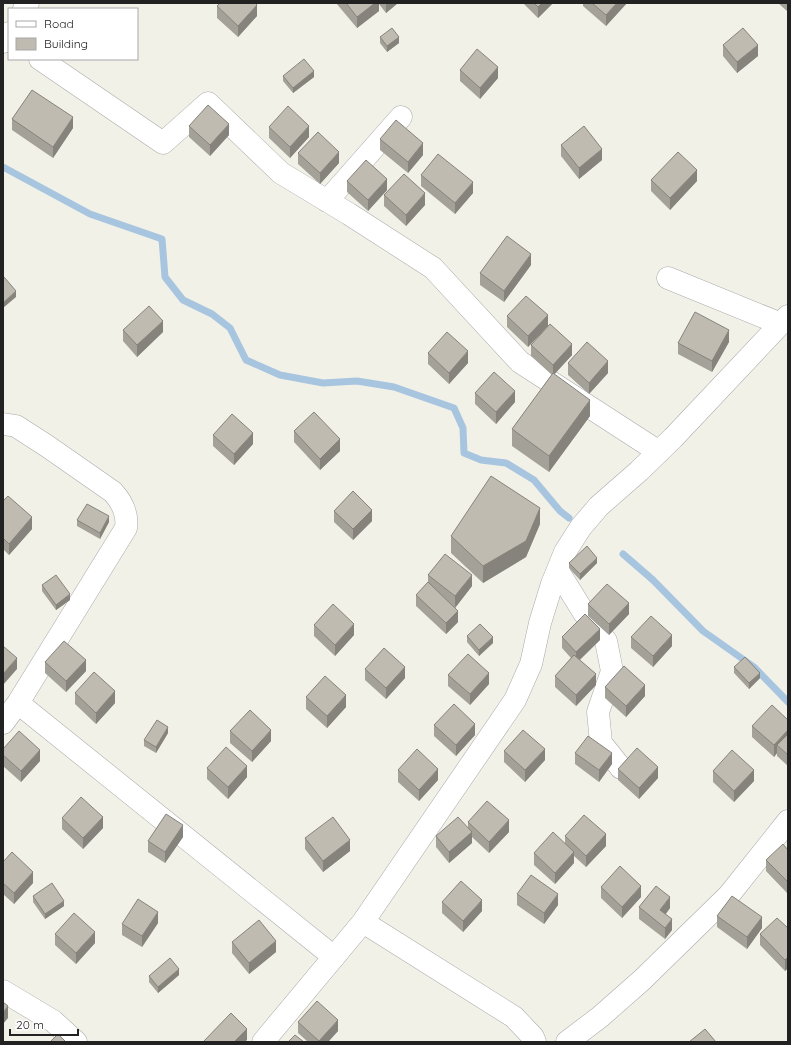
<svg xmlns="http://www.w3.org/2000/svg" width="791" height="1045" viewBox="0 0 791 1045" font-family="Quicksand,sans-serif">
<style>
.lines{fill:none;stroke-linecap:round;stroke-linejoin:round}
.stream{stroke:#a8c5e0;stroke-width:7}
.minor-casing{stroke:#a9a9a9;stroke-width:23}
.minor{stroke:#fff;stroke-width:22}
.wall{fill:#a4a198}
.shaded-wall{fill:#86837c}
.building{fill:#bfbbb1;stroke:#86837c}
</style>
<rect width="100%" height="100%" fill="#f2f1e8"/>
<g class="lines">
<path class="stream" d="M3,167L90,214L162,239L165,277L183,300L212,314L230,328L246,360L280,375L323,383L357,381L394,387L454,408L463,428L464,453L481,460L506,463L534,480L560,511L569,518
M623,554L653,580L703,631L754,667L788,702"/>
<defs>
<path id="minor" d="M24,9L28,3
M3,42L9,33
M40,59L163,143L208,103L281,173L349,214L433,268L520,362L659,452
M327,201L401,117
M668,278L781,324
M3,424L16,426L47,446L113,492C122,502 128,514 126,528L18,703L3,723
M558,571L584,613L606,641L612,671L598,712L601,743L621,768
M18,703L334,957
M363,922L514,1017L533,1037L535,1042
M3,991L53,1021L76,1042
M263,1042L363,922L515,700L531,664L540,623L552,584L565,552L581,527L599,506L639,471L673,438L788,316
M567,1042L600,1017L642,980L729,895L788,821"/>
</defs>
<use href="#minor" class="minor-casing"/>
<use href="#minor" class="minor"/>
</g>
<path class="wall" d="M336,3H398L386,13L379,4V11L357,28Z
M523,3H553L538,18Z
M583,3H627L606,26L583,6Z
M778,3H788V12Z
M217,6L257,16L238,37L217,18Z
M380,37L399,43L387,52L380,43Z
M723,45L758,56L737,73L723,56Z
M460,70L498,78L480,99L460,81Z
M283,76L314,77L293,93L283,81Z
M12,119L73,128L53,158L12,130Z
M189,126L229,135L210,156L189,137Z
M269,127L309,137L290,158L269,138Z
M380,139L423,155L408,173L380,150Z
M561,145L602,160L579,179L561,156Z
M298,153L339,163L320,184L298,164Z
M421,175L473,193L455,214L421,186Z
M651,180L697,181L670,210L651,191Z
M347,181L387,190L368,211L347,192Z
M384,195L425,205L406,226L384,206Z
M531,265L504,302L480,285V273Z
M507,316L548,326L528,347L507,327Z
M123,330L163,332L137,357L123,341Z
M729,342L712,372L678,354V343Z
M531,345L572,355L554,374L590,416L549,472L512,446V429L552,375L531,356Z
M428,353L468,363L449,384L428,364Z
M568,363L608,373L589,394L568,375Z
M475,393L515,402L496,424L475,404Z
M294,431L340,451L320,470L294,442Z
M213,435L253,444L234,465L213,446Z
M3,501L32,529L9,555L3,549Z
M334,511L372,521L353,540L334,522Z
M77,520L109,522L100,539L77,526Z
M540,524L526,557L483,583L451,553V536Z
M569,563H597L580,580L569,568Z
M428,575L472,586L455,608L458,622L446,634L416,606V595L428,583Z
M42,585L70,600L56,610L42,591Z
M588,604L629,614L609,635L588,616Z
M314,625L354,635L335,656L314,636Z
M467,636L493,643L479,656L467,642Z
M562,637L600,640L580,660L596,685L576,706L555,687V676L571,658L562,648Z
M631,637L672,646L653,667L631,648Z
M45,662L86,671L66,692L45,673Z
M734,667L760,678L749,689L734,673Z
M365,669L405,678L386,699L365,680Z
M448,675L489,684L470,705L448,686Z
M605,687L645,696L626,717L605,698Z
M75,693L115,703L96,724L75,704Z
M306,697L346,707L327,728L306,709Z
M788,720V766L777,756V753L774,757L752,737V726Z
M434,725L475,735L456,756L434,736Z
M230,731L271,741L252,762L230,743Z
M168,733L156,753L144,746V740Z
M3,749L40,761L21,782L3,766Z
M504,751L545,760L525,782L504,762Z
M575,753L612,764L599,782L575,764Z
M207,768L247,777L228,799L207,779Z
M618,769L658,778L639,799L618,780Z
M398,770L438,780L419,801L398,782Z
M713,771L754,781L734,802L713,782Z
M62,818L103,828L83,849L62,829Z
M468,822L509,832L489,853L472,837V843L449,863L436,847V836L468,828Z
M565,836L606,846L586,867L574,856V863L555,884L534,865V853L565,843Z
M183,837L165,863L148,852V841Z
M305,838L350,851L323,872L305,849Z
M788,850V892L787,893L766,871V860Z
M3,862L33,883L14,904L3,894Z
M601,887L641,897L622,918L601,898Z
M517,894L558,905L544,924L517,905Z
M33,896L64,906L45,919L33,902Z
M442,902L482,911L463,932L442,913Z
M639,907L670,908L666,914L672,930L665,939L639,919Z
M717,916L762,928L747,949L717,927Z
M158,923L142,947L122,935V924Z
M788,928V968L785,971L760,945V934Z
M55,934L95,943L76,964L55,945Z
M232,942L276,952L249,974L232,953Z
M179,975L158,993L149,982V976Z
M298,1022L338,1031L328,1042H308L298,1033Z"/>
<path class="shaded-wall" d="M375,3H379V11L357,28V17Z
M386,3H398L386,13Z
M542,3H553L538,18V7Z
M617,3H627L606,26V15Z
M257,5V16L238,37V26Z
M399,37V43L387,52V46Z
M758,45V56L737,73V62Z
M498,67V78L480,99V88Z
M314,71V77L293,93V88Z
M73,117V128L53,158V147Z
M229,124V135L210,156V145Z
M309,126V137L290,158V147Z
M423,143V155L408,173V162Z
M602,149V160L579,179V168Z
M339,152V163L320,184V173Z
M697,170V181L670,210V198Z
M387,179V190L368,211V200Z
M473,182V193L455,214V203Z
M425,193V205L406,226V215Z
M531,254V265L504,302V291Z
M16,291V297L3,308V303Z
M548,315V326L528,347V336Z
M163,321V332L137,357V345Z
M729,330V342L712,372V361Z
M572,344V355L553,376V365Z
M468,351V363L449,384V373Z
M608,361V373L589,394V383Z
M515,391V402L496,424V412Z
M590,400V416L549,472V456Z
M253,433V444L234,465V454Z
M340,439V451L320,470V459Z
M540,508V524L526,557L483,583V566Z
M372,510V521L353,540V529Z
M109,516V522L100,539V533Z
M32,517V529L9,555V544Z
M597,558V563L580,580V574Z
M472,575V586L455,608V596Z
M70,594V600L56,610V605Z
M629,603V614L609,635V624Z
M458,611V622L446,634V623Z
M354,624V635L335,656V645Z
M600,629V640L576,663V652Z
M672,635V646L653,667V656Z
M493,637V643L479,656V650Z
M17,658V669L3,685V674Z
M86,660V671L66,692V681Z
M405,667V678L386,699V688Z
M489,673V684L470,705V694Z
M760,673V678L749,689V683Z
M596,674V685L576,706V695Z
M645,685V696L626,717V706Z
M115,691V703L96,724V713Z
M346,695V707L327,728V716Z
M475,724V735L456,756V745Z
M168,727V733L156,753V747Z
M271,730V741L252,762V751Z
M788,730V741L777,745V753L774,757V745Z
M545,749V760L525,782V770Z
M40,750V761L21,782V771Z
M612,753V764L599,782V770Z
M247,766V777L228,799V787Z
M658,767V778L639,799V788Z
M438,769V780L419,801V790Z
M754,770V781L734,802V791Z
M103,817V828L83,849V838Z
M509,820V832L489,853V842Z
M183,825V837L165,863V852Z
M472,832V843L449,863V852Z
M606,834V846L586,867V856Z
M350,840V851L323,872V861Z
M574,852V863L555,884V873Z
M33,872V883L14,904V893Z
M787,881H788V892L787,893Z
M641,886V897L622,918V907Z
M558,894V905L544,924V913Z
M670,897V908L660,921V910Z
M482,900V911L463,932V921Z
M64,901V906L45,919V914Z
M158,912V923L142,947V936Z
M762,917V928L747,949V937Z
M672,919V930L665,939V928Z
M95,932V943L76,964V953Z
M276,941V952L249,974V963Z
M788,957V968L785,971V960Z
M179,969V975L158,993V987Z
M8,1006V1018L3,1024V1013Z
M338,1020V1031L328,1042H319V1041Z
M247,1029V1040L245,1042H234Z"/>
<path class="building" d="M220,3H255L257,5L238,26L217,6Z
M346,3H375L357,17Z
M534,3H542L538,7Z
M592,3H617L606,15Z
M392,28L399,37L387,46L380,37Z
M743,28L758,45L737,62L723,45Z
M477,49L498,67L480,88L460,70Z
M304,59L314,71L293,88L283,76Z
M32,90L73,117L53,147L12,119Z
M208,105L229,124L210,145L189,126Z
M288,106L309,126L290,147L269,127Z
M396,120L423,143L408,162L380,139Z
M584,126L602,149L579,168L561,145Z
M318,132L339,152L320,173L298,153Z
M678,152L697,170L670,198L651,180Z
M438,154L473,182L455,203L421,175Z
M366,160L387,179L368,200L347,181Z
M404,174L425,193L406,215L384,195Z
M507,236L531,254L504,291L480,273Z
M4,277L16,291L3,303V278Z
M526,296L548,315L528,336L507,316Z
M149,306L163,321L137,345L123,330Z
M695,312L729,330L712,361L678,343Z
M550,324L572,344L553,365L531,345Z
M447,332L468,351L449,373L428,353Z
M587,342L608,361L589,383L568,363Z
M494,372L515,391L496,412L475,393Z
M553,373L590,400L549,456L512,429Z
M314,412L340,439L320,459L294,431Z
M232,414L253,433L234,454L213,435Z
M491,476L540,508L526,541L483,566L451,536Z
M353,491L372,510L353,529L334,511Z
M8,496L32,517L9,544L3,538V501Z
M87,504L109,516L100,533L77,520Z
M587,546L597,558L580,574L569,563Z
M445,554L472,575L455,596L428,575Z
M56,575L70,594L56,605L42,585Z
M428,582L458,611L446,623L416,595Z
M607,584L629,603L609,624L588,604Z
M333,604L354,624L335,645L314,625Z
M585,614L600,629L576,652L562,637Z
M651,616L672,635L653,656L631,637Z
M480,624L493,637L479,650L467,636Z
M64,641L86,660L66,681L45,662Z
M3,646L17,658L3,674Z
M384,648L405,667L386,688L365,669Z
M468,654L489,673L470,694L448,675Z
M574,655L596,674L576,695L555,676Z
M745,657L760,673L749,683L734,667Z
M624,666L645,685L626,706L605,687Z
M94,672L115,691L96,713L75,693Z
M325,676L346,695L327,716L306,697Z
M454,704L475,724L456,745L434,725Z
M772,705L788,720V730L774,745L752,726Z
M250,710L271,730L252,751L230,731Z
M157,720L168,727L156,747L144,740Z
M523,730L545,749L525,770L504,751Z
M19,731L40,750L21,771L3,755V749Z
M788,734V755L777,745Z
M588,736L612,753L599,770L575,753Z
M226,747L247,766L228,787L207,768Z
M637,748L658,767L639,788L618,769Z
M417,749L438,769L419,790L398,770Z
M732,750L754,770L734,791L713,771Z
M81,797L103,817L83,838L62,818Z
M487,801L509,820L489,842L468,822Z
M166,814L183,825L165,852L148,841Z
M584,815L606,834L586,856L565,836Z
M333,817L350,840L323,861L305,838Z
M458,817L472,832L449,852L436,836Z
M553,832L574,852L555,873L534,853Z
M783,844L788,850V881H787L766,860Z
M12,852L33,872L14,893L3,883V862Z
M620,866L641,886L622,907L601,887Z
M531,875L558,894L544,913L517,894Z
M461,881L482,900L463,921L442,902Z
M52,883L64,901L45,914L33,896Z
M656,886L670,897L660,910L672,919L665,928L639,907Z
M732,896L762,917L747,937L717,916Z
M138,899L158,912L142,936L122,924Z
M74,913L95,932L76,953L55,934Z
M777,918L788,928V957L785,960L760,934Z
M259,920L276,941L249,963L232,942Z
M170,958L179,969L158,987L149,976Z
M317,1001L338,1020L319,1041L298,1022Z
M3,1002L8,1006L3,1013Z
M231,1013L247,1029L234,1042H203Z
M705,1029L716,1042H689Z
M58,1034L66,1042H50Z
M295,1035L304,1042H288Z"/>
<rect width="791" height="1045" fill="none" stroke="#222222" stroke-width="8"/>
<rect x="8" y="8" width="130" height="52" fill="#ffffff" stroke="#a7a7a7"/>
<rect x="16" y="21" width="20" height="6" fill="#ffffff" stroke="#a7a7a7"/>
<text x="44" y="28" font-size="12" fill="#222222">Road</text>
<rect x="16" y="38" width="20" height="12" fill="#bfbbb1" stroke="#a7a7a7"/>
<text x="44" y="48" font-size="12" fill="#222222">Building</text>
<path d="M10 1029v6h68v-6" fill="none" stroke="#222222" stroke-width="2"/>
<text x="16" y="1029" font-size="12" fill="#222222" stroke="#ffffff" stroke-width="3" paint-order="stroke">20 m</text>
</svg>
